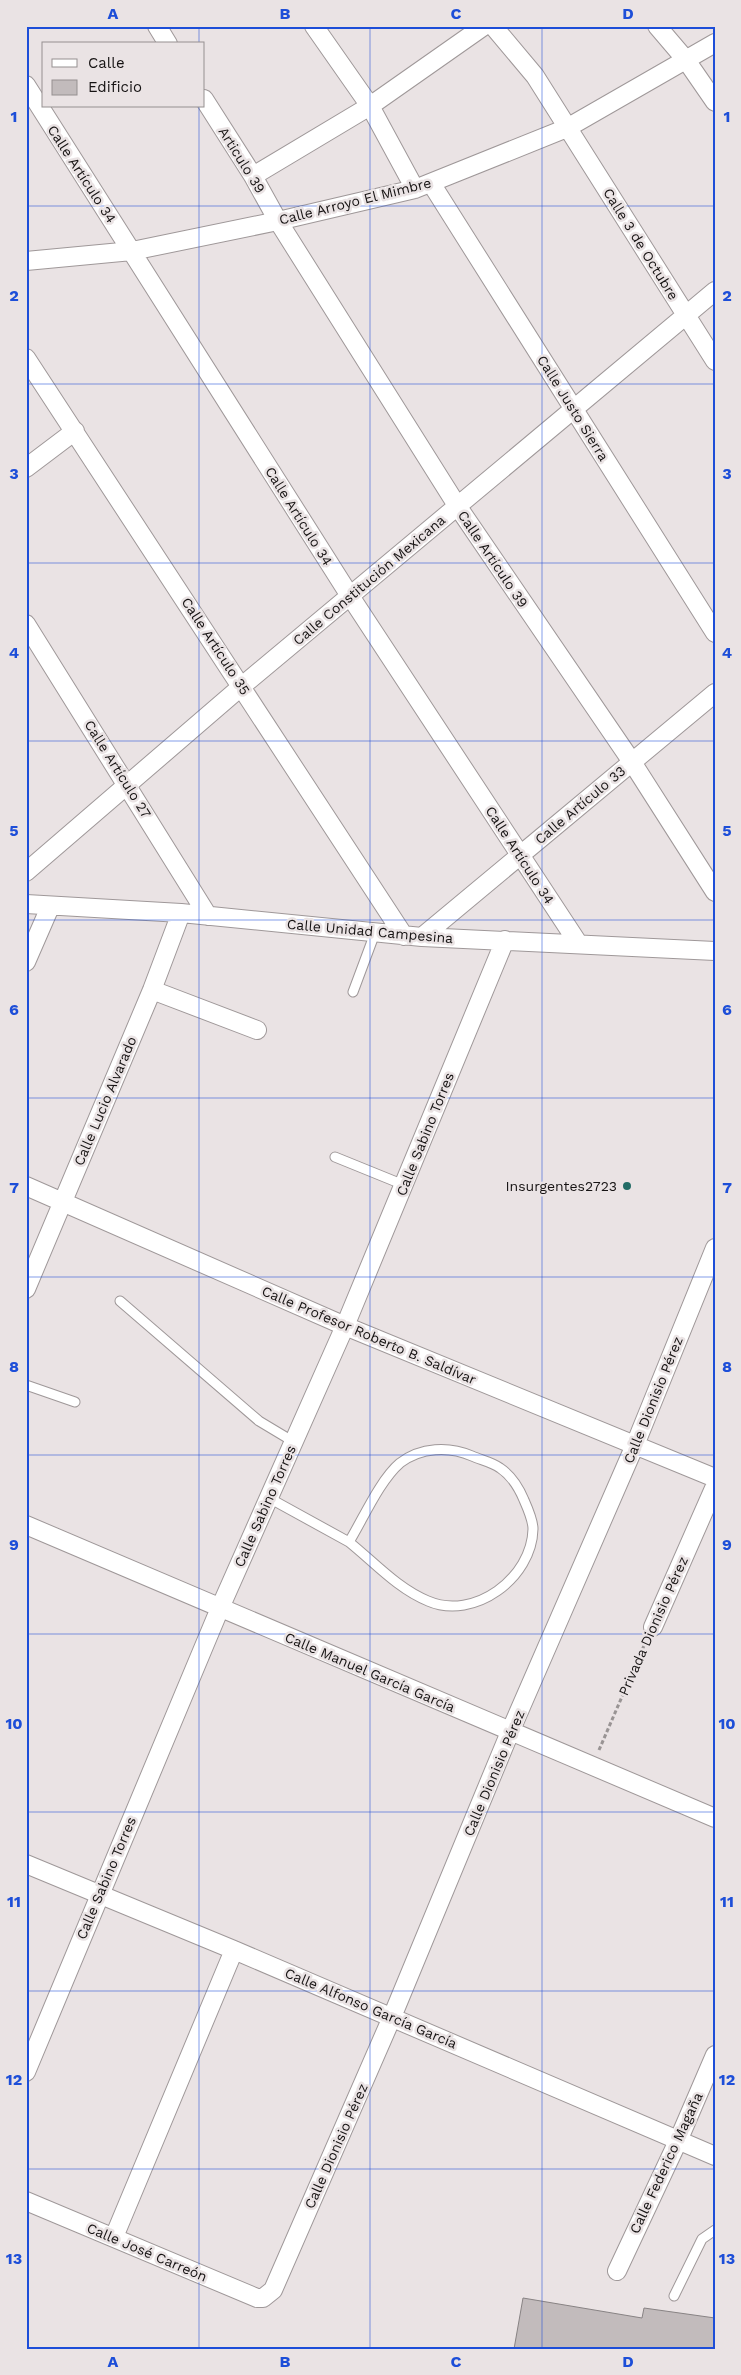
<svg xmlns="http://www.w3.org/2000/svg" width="741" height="2375" viewBox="0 0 741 2375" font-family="'Work Sans',sans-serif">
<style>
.building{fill:#c2bbbc;stroke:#888384}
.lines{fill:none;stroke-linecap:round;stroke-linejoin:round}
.service-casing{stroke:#9f9899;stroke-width:11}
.minor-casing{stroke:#9f9899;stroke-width:20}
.path{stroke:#999494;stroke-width:3;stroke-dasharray:4 2.5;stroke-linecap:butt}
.service{stroke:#fff;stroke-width:9}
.minor{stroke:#fff;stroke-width:18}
.grid{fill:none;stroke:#1d4ed8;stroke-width:1;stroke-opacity:0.55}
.poi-dot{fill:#236c66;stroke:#eae3e4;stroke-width:2}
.labels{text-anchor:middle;stroke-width:5;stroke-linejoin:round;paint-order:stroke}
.street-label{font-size:14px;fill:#161313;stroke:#eae3e4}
.poi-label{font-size:14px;fill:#161313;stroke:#eae3e4;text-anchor:end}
.neatline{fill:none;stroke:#1d4ed8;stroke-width:2}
.grid-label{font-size:16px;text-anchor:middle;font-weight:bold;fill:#1d4ed8}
</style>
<rect width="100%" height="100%" fill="#eae3e4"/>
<path class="building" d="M523,2298L642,2318L644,2308L715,2318V2349H514Z"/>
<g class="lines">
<defs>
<path id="service" d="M353,992L375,933
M335,1157L404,1185
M120,1301L259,1421L294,1442
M26,1385L75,1402
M269,1498L349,1542C363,1519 380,1480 400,1463C421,1447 449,1446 472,1456C481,1460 492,1462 500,1468C512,1476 519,1488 524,1500C528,1509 533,1520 533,1529C532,1578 474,1621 428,1601C398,1589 374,1562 349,1542
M674,2296L702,2239L715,2230"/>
<path id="minor" d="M157,26L168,44
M314,26L370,106L415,189
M493,26L535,76L715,361
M657,26L686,60L715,102
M26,85L350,596L578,943
M204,99L253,176L278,221L458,507L632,762L715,892
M253,176L370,106L484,26
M431,183L715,633
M26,261L132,251L278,221L415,189L567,128L715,43
M26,358L404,936
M26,468L75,431
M26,624L208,916
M26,872L242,686L715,291
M26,904L181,913L422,937L715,951
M422,937L715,693
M26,962L50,907
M152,990L257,1030
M26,1186L345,1326L715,1478
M26,1289L152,990L181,913
M26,1525L715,1818
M653,1627L715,1486
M26,1864L234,1950L715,2156
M26,2072L220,1608L345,1326L505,940
M26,2201L257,2298H263L273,2290L392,2017L510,1732L635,1445L715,1248
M114,2237L234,1950
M617,2271L678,2141L715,2055"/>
</defs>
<use href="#service" class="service-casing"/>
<use href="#minor" class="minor-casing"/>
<path class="path" d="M599,1750L646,1641"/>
<use href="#service" class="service"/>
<use href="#minor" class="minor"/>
</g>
<path class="grid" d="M199,26V44M370,26V2349M542,26V2349M199,106V2349M26,206H715M26,384H715M26,563H715M26,741H715M26,920H715M26,1098H715M26,1277H715M26,1455H715M26,1634H715M26,1812H715M26,1991H715M26,2169H715"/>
<circle class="poi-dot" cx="627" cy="1186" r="5"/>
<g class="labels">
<g class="street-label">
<text transform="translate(242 160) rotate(58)" y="5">Articulo 39</text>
<text transform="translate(82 174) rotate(57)" y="5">Calle Artículo 34</text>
<text transform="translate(355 201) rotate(-14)" y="5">Calle Arroyo El Mimbre</text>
<text transform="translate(641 244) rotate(58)" y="5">Calle 3 de Octubre</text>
<text transform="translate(573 408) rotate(58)" y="5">Calle Justo Sierra</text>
<text transform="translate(299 516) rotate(58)" y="5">Calle Artículo 34</text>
<text transform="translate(493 559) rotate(56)" y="5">Calle Artículo 39</text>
<text transform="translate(369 580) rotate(-40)" y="5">Calle Constitución Mexicana</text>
<text transform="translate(216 646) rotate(57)" y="5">Calle Artículo 35</text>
<text transform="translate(118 769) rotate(58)" y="5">Calle Artículo 27</text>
<text transform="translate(580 805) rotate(-40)" y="5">Calle Artículo 33</text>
<text transform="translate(520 855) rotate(57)" y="5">Calle Artículo 34</text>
<text transform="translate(370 931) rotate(5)" y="5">Calle Unidad Campesina</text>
<text transform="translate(105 1101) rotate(-67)" y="5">Calle Lucio Alvarado</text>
<text transform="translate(425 1134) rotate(-68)" y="5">Calle Sabino Torres</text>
<text transform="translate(369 1335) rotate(23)" y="5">Calle Profesor Roberto B. Saldívar</text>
<text transform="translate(653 1400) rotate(-68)" y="5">Calle Dionisio Pérez</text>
<text transform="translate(265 1506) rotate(-66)" y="5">Calle Sabino Torres</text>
<text transform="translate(653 1626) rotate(-66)" y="5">Privada Dionisio Pérez</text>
<text transform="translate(370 1672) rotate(23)" y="5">Calle Manuel García García</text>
<text transform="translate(494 1773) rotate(-67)" y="5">Calle Dionisio Pérez</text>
<text transform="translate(106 1878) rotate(-67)" y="5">Calle Sabino Torres</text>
<text transform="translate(371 2008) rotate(23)" y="5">Calle Alfonso García García</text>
<text transform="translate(336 2146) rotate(-66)" y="5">Calle Dionisio Pérez</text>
<text transform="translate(666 2163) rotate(-65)" y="5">Calle Federico Magaña</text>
<text transform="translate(147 2252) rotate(23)" y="5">Calle José Carreón</text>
</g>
<g class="poi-label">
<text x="617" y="1191">Insurgentes2723</text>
</g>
</g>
<rect width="741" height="2375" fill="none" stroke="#eae3e4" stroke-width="55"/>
<rect x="42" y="42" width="162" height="65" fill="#eae3e4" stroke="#959090"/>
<rect x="52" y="59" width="25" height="8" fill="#ffffff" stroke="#959090"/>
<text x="88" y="68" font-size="15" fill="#161313">Calle</text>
<rect x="52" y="80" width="25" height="15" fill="#c2bbbc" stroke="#959090"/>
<text x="88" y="92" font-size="15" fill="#161313">Edificio</text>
<rect x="28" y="28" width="686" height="2320" class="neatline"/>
<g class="grid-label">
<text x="113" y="19">A</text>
<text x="285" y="19">B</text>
<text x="456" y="19">C</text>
<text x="628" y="19">D</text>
<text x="14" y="122">1</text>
<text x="727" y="122">1</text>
<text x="14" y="301">2</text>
<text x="727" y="301">2</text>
<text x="14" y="479">3</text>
<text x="727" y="479">3</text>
<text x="14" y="658">4</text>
<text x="727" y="658">4</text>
<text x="14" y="836">5</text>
<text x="727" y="836">5</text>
<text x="14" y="1015">6</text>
<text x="727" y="1015">6</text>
<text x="14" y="1193">7</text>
<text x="727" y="1193">7</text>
<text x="14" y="1372">8</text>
<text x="727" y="1372">8</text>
<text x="14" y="1550">9</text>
<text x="727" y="1550">9</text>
<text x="14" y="1729">10</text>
<text x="727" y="1729">10</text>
<text x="14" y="1907">11</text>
<text x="727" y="1907">11</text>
<text x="14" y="2085">12</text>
<text x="727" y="2085">12</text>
<text x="14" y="2264">13</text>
<text x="727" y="2264">13</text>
<text x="113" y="2367">A</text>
<text x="285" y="2367">B</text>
<text x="456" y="2367">C</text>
<text x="628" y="2367">D</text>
</g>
</svg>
